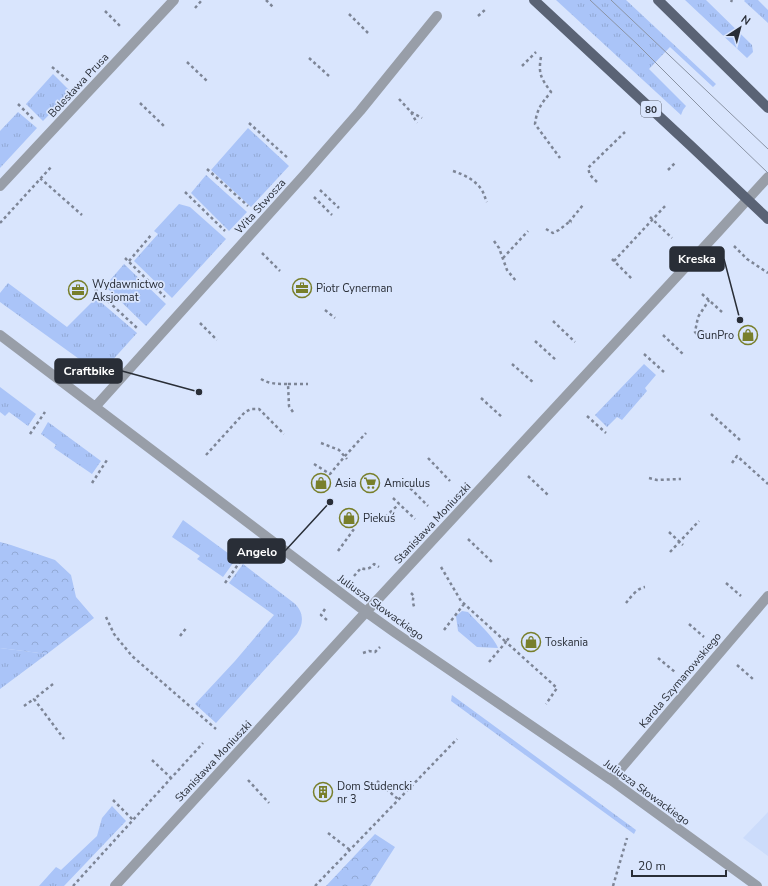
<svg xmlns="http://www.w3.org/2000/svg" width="768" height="886" viewBox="0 0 768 886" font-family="'Nunito Sans',sans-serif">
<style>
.built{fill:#ccdcfb}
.grass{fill:url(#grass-tufts)}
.forest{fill:url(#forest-crowns)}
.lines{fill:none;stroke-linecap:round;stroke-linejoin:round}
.path{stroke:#7d8596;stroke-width:2.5;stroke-dasharray:3 3;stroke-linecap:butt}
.street{stroke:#989ea8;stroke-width:10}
.primary{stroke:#5a6375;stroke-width:10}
.tram{stroke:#8a93a4;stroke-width:1}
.labels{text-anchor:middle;stroke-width:3.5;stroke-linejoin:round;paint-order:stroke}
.shield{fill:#d9e5fd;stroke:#5e6572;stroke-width:1}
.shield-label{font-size:10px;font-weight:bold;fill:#292e37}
.street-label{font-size:11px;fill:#292e37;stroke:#d9e5fd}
.poi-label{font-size:11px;fill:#292e37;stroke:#d9e5fd;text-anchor:start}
.leader{fill:none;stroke:#292e37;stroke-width:1.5}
.callout-dot{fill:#292e37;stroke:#d9e5fd;stroke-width:1.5}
.callout{fill:#292e37;stroke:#292e37;stroke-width:1.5}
.callout-label{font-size:12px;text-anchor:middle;font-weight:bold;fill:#fff}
</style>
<defs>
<pattern id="grass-tufts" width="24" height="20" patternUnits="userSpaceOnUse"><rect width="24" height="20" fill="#aac4f8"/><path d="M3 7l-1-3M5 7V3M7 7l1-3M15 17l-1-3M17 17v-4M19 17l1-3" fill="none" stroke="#92a9d5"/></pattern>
<pattern id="forest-crowns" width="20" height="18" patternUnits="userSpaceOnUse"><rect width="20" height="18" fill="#aac4f8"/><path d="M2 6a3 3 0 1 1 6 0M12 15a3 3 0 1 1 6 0" fill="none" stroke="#92a9d5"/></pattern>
</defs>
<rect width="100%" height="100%" fill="#d9e5fd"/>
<path class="built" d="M768,812V856L743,838Z"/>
<path class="grass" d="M556,0H626L716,84L713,87L670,47L649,69L686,106L683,110L681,115Z
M685,0H706L752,45L753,52L747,58Z
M745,0H758L768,10V23L744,1Z
M53,74L71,92L43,121L26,104Z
M18,112L37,128L0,168V131Z
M248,128L289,166L251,207L211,170Z
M206,175L247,212L229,231L191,193Z
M179,204L190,207L226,239L172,298L134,261L158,234L154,231Z
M124,264L166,304L146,326L105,286Z
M8,283L67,327L96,298L137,333L100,374L0,302V293Z
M644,364L656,375L645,388L647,391L622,420L617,417L607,427L595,415Z
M0,387L36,414L28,426L9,412L5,416L0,412Z
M48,422L101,461L92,474L54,448L56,445L41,434Z
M183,520L236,559L223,577L197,559L200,556L172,537Z
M243,564L294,603C304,612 304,623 297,634L216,723L195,704L235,661L274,615L229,583Z
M462,611L468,612C475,620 495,638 498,648L477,647L458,631L456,616Z
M0,648L47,654L0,689Z
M452,695L636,830L634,834L451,701Z
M112,806L126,821L64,886H39L56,867L61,870L97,836L102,818Z"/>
<path class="forest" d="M0,542L11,545L55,560L71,575L76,597L94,618L47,654L0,648Z
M375,834L395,847L370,886H326Z"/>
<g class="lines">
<path class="path" d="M266,0L274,8
M731,2L732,0
M195,8L202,0
M105,11L120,26
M349,14L368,33
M478,16L486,9
M541,57C538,74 541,78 551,92C541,104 537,109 535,124L560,158
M309,58L329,76
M187,62L207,81
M522,66L536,52
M52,67L69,81
M399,99L411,112L417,123
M140,103L165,127
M18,104L33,119
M411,112L422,118
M249,123L289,159
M207,169L248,206
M668,170L676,162
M453,171C465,175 475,180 482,190C484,194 485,198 487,202
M40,178L82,215
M597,182L590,175L588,168L590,166L625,132
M320,190L339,208
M185,192L225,231
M314,197L332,215
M650,217L672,238
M569,222L583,205
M0,223L52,166
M546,229L553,233L559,230L569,222H572
M494,241L499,248L507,270L516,281
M734,246L747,259L768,273
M262,253L280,271
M125,258L165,297
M503,258L528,231
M612,259L632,279
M129,261L152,234
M614,261L666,205
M95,289L137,328
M702,294L722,312
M325,310L335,318
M553,321L575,342
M200,323L217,340
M663,335L684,355
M701,338L695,332L698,317L709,300
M535,341L556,360
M644,354L664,372
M512,364L534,383
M261,379C269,384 278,384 288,384L289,406L293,412
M288,384H308
M481,398L503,418
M711,414L740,440
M587,416L606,433
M30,434L45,412
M321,443L339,450L347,459
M206,455L245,412L251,409H259L284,434
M428,458L450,481
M732,463L737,456L768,484
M314,464L330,474L345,456L366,433
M528,476L548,495
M649,478L657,480L681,479
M92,483L107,460
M406,484L428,506
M393,498L415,519
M381,521L399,504
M669,532L683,545
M468,539L492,562
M338,551L354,529
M670,552L699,521
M441,567L461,601L506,642L510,636
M354,576L361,568C366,570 370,569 374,564L379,567
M225,583L249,549
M726,583L741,596
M411,593L414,596C412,600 413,604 415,609
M626,603C631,597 637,588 645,587
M325,609L321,615L328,621
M106,617L114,634L132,656L216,729
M689,624L704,637
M444,630L464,604
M180,636L187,627
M363,653L369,651L375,652L380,647
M658,658L675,672
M489,662L506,642L557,688L546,704
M737,665L753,679
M53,684L34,699L64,739
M24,706L34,699
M152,760L171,778
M248,780L269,803
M377,781L399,800
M113,800L133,820
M328,833L350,850
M73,886L203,743
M315,886L457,739
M613,886L627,838"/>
<path class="street" d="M0,186L174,0
M0,335L366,612L394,632L611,780L757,886
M96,406L305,174L360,111L437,16
M611,780L768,596
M115,886L366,612L718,232L768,177"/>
<path class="primary" d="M534,0L691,146L768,219
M658,0L768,108"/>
<path class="tram" d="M590,0L637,44L714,121L768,173
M611,0L768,149"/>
</g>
<defs>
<symbol id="office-ring" viewBox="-11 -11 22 22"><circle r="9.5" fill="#d9e5fd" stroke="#787f2b" stroke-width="1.5"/><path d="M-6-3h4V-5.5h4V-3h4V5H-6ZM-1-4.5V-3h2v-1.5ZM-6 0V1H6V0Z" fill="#787f2b"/></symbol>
<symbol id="shop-ring" viewBox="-11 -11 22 22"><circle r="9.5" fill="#d9e5fd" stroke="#787f2b" stroke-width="1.5"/><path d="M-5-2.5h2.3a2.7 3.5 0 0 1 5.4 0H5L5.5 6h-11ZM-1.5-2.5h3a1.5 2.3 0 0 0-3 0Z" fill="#787f2b"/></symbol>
<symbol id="supermarket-ring" viewBox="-11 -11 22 22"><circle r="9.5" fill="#d9e5fd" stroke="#787f2b" stroke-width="1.5"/><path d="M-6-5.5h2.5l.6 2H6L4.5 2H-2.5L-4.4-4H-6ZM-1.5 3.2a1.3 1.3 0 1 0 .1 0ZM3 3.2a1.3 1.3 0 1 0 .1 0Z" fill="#787f2b"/></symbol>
<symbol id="building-ring" viewBox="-11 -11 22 22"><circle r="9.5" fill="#d9e5fd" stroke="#787f2b" stroke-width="1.5"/><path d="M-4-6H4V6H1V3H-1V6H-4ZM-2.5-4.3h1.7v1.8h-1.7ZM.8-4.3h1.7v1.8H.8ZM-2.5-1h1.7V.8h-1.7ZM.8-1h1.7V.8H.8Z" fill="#787f2b"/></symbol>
</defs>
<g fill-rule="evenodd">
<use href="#office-ring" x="291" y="277" width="22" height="22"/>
<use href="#office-ring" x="67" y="279" width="22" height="22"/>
<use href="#shop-ring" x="737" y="324" width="22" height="22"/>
<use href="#shop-ring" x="310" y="472" width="22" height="22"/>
<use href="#supermarket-ring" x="359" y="472" width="22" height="22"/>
<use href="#shop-ring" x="338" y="507" width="22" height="22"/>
<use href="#shop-ring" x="520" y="631" width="22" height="22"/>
<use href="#building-ring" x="312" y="781" width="22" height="22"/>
</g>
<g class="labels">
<rect class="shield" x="641" y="101" width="20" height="16" rx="3"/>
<g class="shield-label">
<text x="651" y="113">80</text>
</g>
<g class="street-label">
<text transform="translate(78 85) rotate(-47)" y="4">Bolesława Prusa</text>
<text transform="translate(260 206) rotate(-48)" y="4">Wita Stwosza</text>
<text transform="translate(432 523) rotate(-47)" y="4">Stanisława Moniuszki</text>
<text transform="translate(381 607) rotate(36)" y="4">Juliusza Słowackiego</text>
<text transform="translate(680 680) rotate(-50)" y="4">Karola Szymanowskiego</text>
<text transform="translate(213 761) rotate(-47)" y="4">Stanisława Moniuszki</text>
<text transform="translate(647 792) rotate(36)" y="4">Juliusza Słowackiego</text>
</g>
<g class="poi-label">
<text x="92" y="288">Wydawnictwo<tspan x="92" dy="13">Aksjomat</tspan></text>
<text x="316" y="292">Piotr Cynerman</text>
<text x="734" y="339" text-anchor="end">GunPro</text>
<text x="335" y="487">Asia</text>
<text x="384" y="487">Amiculus</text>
<text x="363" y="522">Piekuś</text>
<text x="545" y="646">Toskania</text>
<text x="337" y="790">Dom Studencki<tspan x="337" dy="13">nr 3</tspan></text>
</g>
</g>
<path class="leader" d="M740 320L724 259M199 392L122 371M330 502L285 551"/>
<g class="callout-dot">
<circle cx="740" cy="320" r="4"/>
<circle cx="199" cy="392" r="4"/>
<circle cx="330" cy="502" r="4"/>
</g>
<g class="callout">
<rect x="670" y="247" width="54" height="24" rx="4"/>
<rect x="55" y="359" width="67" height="24" rx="4"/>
<rect x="228" y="539" width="57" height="24" rx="4"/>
</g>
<g class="callout-label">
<text x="697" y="263">Kreska</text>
<text x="89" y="375">Craftbike</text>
<text x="257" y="556">Angelo</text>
</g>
<g transform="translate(740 28) rotate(36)" stroke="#d9e5fd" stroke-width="3" paint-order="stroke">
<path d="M0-3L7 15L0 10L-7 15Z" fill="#292e37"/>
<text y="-6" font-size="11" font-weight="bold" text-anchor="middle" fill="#292e37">N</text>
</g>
<path d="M632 870v6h94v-6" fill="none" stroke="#292e37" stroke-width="2"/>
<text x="638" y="870" font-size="12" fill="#292e37" stroke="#d9e5fd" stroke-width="3" paint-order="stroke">20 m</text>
</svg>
